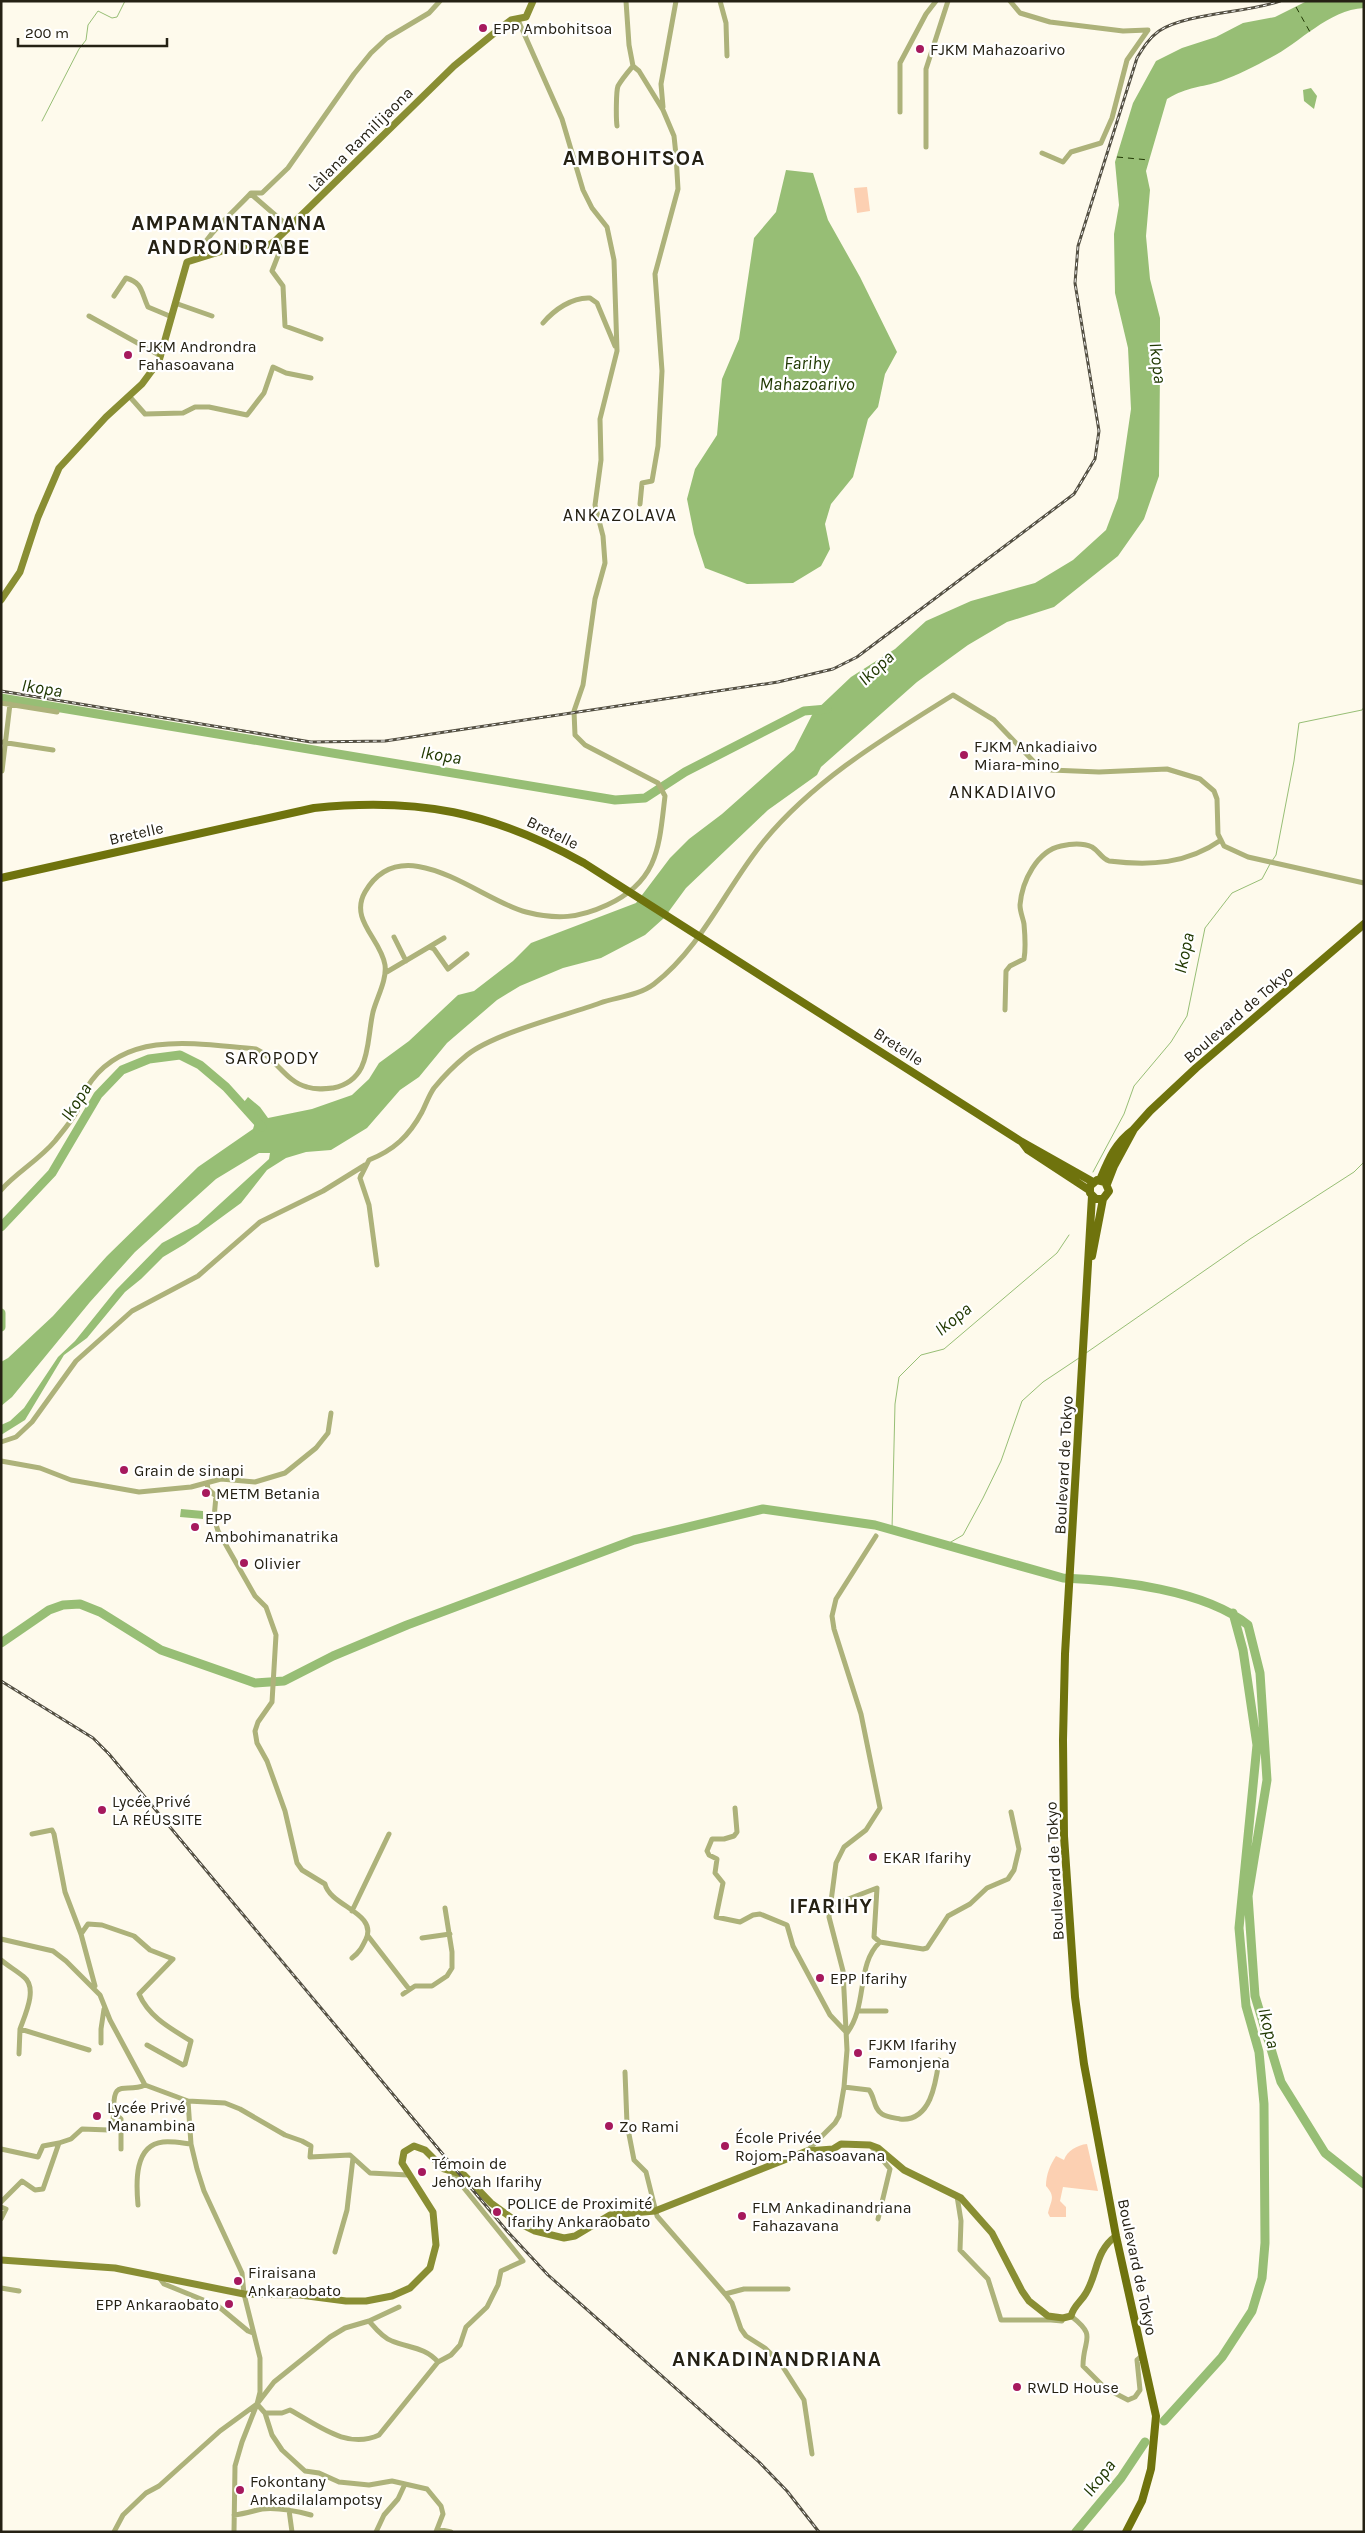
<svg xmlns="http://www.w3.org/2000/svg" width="1365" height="2533" viewBox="0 0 1365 2533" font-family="Karla,sans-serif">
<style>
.green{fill:#fcd0b2}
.water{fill:#97be75}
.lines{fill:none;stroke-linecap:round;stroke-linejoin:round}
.stream{stroke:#97be75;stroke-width:1}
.river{stroke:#97be75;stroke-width:9}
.ferry{stroke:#213903;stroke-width:1;stroke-dasharray:6 5;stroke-linecap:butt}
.street{stroke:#adb27a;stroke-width:5}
.secondary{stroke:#898e33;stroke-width:7}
.primary{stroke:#6f730d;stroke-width:8}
.rail-casing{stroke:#545043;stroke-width:3}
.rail{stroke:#fff;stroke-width:1;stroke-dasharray:4;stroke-linecap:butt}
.poi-dot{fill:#a6195d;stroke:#fff;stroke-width:2}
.labels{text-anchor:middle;stroke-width:4.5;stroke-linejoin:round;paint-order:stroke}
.poi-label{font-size:16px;fill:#252114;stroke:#fff;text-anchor:start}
.street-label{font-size:16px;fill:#252114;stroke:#fff}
.water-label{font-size:18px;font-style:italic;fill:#213903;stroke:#fff}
.neighbourhood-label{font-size:18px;letter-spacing:1px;fill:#252114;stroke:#fff}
.district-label{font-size:21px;font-weight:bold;letter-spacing:1px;fill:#252114;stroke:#fff}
</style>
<rect width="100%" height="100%" fill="#fefaec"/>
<path class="green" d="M867,187L870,211L857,213L854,188Z
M1087,2144L1098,2191L1063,2187L1060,2201L1066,2207V2217H1050L1048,2213C1051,2200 1056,2197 1046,2186C1046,2175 1050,2165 1056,2156L1064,2160C1067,2151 1077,2145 1087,2144Z"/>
<path class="water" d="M1307,1H1364V8C1328,10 1300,43 1270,58C1255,66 1238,75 1221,81C1200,88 1189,86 1167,99L1146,171L1150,190L1146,236L1150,279L1160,318V368L1159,476L1144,519L1118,556L1054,607L1007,622L968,645L917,682L821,767L817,775L768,810L686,888L664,918L645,935L601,958L563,968L520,986L497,1000L447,1043L419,1077L400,1090L367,1128L331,1150L306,1152L286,1158L267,1170L241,1203L185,1244L163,1257L141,1279L125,1292L87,1338L64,1355L25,1420L1,1435V1425L10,1421L24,1408L58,1357L75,1341L116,1290L162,1243L198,1224L269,1159L270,1153H259L216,1179L135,1252L90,1302L12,1397L1,1406V1362L8,1358L53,1316L107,1256L198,1167L253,1129L257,1116L244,1102L248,1097L260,1107L268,1118L312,1109L352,1095L369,1079L379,1063L409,1041L458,995L474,991L513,961L531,943L636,903L670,858L689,839L722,814L794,750L813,713L851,677L895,649L926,621L971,601L1035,583L1073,560L1106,530L1118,498L1131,409L1128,348L1115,293L1114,234L1119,205L1115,162L1133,103L1156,61L1182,48L1216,37L1243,23L1275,17Z
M1311,88L1317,96L1314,109L1304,101L1303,90Z
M786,170L813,173L828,220L860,277L897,352L885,374L878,407L868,419L853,477L831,504L825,524L830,549L821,566L793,583L747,584L705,568L694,534L687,499L695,469L717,435L722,379L739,339L754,238L776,212Z
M181,1509L203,1511V1519L180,1517Z"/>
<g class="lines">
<path class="stream" d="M42,121L79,49L86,40L88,25L98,11L112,18L117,17L125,1
M1272,861L1276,855L1294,761L1299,723L1362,710L1364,707
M1093,1172L1124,1114L1134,1086L1171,1042L1187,1016L1205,928L1232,893L1262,879L1270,864
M1086,1353L1250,1239L1354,1172L1364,1162
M892,1530L895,1404L899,1377L921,1355L944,1349L1057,1253L1069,1235
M944,1546L963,1535L983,1498L1001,1461L1022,1401L1043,1382L1079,1358"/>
<path class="river" d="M1,698L615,800L645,798L685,772L804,711L827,709
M1,1227L52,1173L98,1095L122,1070L149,1059L180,1055L200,1065L226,1087L262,1127
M1,1313V1327
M1,1643L49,1610L63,1605L80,1604L100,1612L161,1650L255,1683L284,1681L333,1656L407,1625L634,1540L763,1509L875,1525L1063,1578C1118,1580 1205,1590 1248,1625L1260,1673L1267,1780L1248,1896L1255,1996L1281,2082L1325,2153L1364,2184
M1164,2421L1222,2357L1252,2311L1262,2278L1265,2243L1264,2104L1259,2052L1246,2006L1239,1928L1257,1745L1243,1650L1233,1613
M1076,2532L1121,2478L1145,2442"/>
<path class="ferry" d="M1296,7L1310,32
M1117,157L1149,160"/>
<path class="street" d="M626,1L629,45L633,66L639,71L663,110L674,136L676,155L678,189L655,274L662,371L658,446L652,481L642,483L640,504
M720,1L726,23L727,56
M1010,1L1020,13L1050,22L1123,31L1148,30L1127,60L1112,118L1101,143L1071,152L1063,162L1042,153
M663,107L661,84L676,1
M900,112V63L926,14L936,1
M617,126C616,119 616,91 618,86C622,79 628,72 633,66
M926,147V69L948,1
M251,194L289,227
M276,240L281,248L272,271L283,286L285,326L321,339
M198,259C200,239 237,209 251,193H262L288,168L354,74L371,53L387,38L429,13L440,1
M114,296L126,278C143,283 141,292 148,307L172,317
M175,303L212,316
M89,316L161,356
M543,323C554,310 572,297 590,298L597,303L615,346
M130,397L145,414L183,413L195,407H209L247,415L264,393L273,367L286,373L311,378
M1,703L57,712
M1,742L53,750
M2,771L10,704
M394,937L406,961
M429,947L444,938
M385,973L429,947L434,949L448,969L467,954
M1005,1010L1006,971L1010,966L1024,959C1026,948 1025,935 1024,924C1023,918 1020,912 1020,905C1022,881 1037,851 1061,846C1070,844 1083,843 1092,847C1099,851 1101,858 1109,861C1150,866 1187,864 1221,840
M361,1175L360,1178L369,1205L377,1265
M360,1178L369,1160C394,1150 409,1136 422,1112C426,1104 429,1095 434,1088C443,1077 456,1064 467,1055C495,1033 564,1016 600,1003C617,997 638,996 654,984C703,946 726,887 764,841C815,779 886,737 953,695L994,720L1037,765L1051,770L1099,772L1167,769L1200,779L1214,791L1217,799L1218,834L1224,846L1248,857L1364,883
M1,1190C17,1172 39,1160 55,1141C62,1132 71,1122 77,1111C82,1100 85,1089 92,1080C131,1029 202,1045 256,1049C276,1058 286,1082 307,1087C316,1090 324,1089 333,1088C372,1080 366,1042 373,1012C377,997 387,980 385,965C381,939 349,920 365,892C403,827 481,901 526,912C557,920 579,918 607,905C659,881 659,846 665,796L658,783L585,745L575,735L574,711L583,685L595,599L605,563L603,536L595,505L601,460L600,419L617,351L614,260L607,227L592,208L583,190L562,119L518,20
M1,1442L16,1437L32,1422L76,1361L132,1311L198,1276L260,1222L323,1191L365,1165L364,1167
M1,1461L40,1468L71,1480L139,1492L191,1487L221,1479L255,1482L285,1473L316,1448L328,1433L331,1413
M207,1483L208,1489L216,1496L214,1518L218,1531L255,1596L266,1607L276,1635L272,1702L258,1722L255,1731L257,1743L267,1761L285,1811L297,1863L302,1870L325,1884C330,1906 378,1913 366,1939C362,1947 360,1952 352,1958
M735,1808L737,1832L734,1836L724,1839H712L707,1851L709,1855L717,1859L715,1873L723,1883L716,1917L740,1922L753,1915L760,1914L787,1925L793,1946L830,2015L847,2033C868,2005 856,1964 880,1942
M32,1834L52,1830L54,1834L65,1892L81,1934L95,1986
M830,1906L877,1888L874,1937L880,1942L923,1949L927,1948L948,1916L970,1904L987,1888L1008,1879L1014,1870L1019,1849L1011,1812
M352,1911L389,1834
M81,1934L88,1924L102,1925L134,1936L150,1950L173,1959L139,1994C149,2017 170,2028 191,2041L185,2064L183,2065L147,2045
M368,1936L409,1989
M422,1938L450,1934
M1,1939L53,1951L66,1961L100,1995L110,2020L145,2085L188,2101L191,2144L197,2169L204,2191L242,2273L244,2294L260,2358V2392L257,2404L242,2442L235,2466L234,2532
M1,1960C8,1966 17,1971 24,1977C38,1988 25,2015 20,2029
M403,1994L415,1986H432L447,1976L452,1968V1952L445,1908
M859,2011H886
M101,2043V2029L104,2009
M19,2054L20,2029L89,2050
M625,2072L627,2124L634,2160L646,2172L657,2216L725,2294L732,2303L741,2329L746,2336L765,2348L781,2364L804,2400L812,2454
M844,2087L869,2090C875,2097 873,2108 882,2114C886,2117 895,2118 900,2119C931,2122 936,2082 939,2060
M188,2101L225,2103L240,2109L285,2135L302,2141L311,2146L310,2157L350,2155L370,2173L408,2175
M870,2145L890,2169L878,2219
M1,2149L38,2157L43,2146L59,2143
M121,2149V2119L114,2112C112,2076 126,2094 145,2085
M807,2151L835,2123L839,2116L844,2087L847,2050L843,1971L829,1917L836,1863L844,1847L866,1830L880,1808L861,1714L834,1629L832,1616L836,1599L876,1536
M957,2196L961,2221L960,2250L988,2279L1001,2320H1051L1062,2321L1063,2318
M1,2202L22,2181L35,2190L43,2189L59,2143L71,2139L82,2129L109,2130L112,2127L114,2112
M138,2205C136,2183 134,2145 163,2142C172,2141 182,2143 191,2144
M1,2207L6,2209L1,2219
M335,2252L347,2210L353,2158
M159,2277L164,2284L218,2306L248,2331L253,2333
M1,2288L19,2291
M725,2294L744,2289H788
M1071,2316C1098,2337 1083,2338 1083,2366L1105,2388L1128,2400L1135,2397L1140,2390L1137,2360L1143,2355
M438,2362L451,2355L460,2345L466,2327L487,2307L498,2285L501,2271L523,2261L451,2172
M257,2404L265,2413H282L290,2410C318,2425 347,2450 379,2435L438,2362C425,2347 409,2348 392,2341C383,2338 375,2328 369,2321L399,2307
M265,2413L272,2435L282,2450L305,2471L319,2473L339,2482L369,2485L392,2481L427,2489L441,2506L443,2514L436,2532
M289,2510L292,2532
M234,2515C244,2514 253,2511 262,2509C279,2507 296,2511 311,2515
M437,2529L451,2532
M114,2532L123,2515L146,2493L159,2486L220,2431L257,2404L274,2382L330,2337L345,2328L369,2321
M376,2532L384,2515L398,2499L405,2484"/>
<path class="secondary" d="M1,600L20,572L38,517L59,468L106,417L142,384L159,361L187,262L235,247L269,245L276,240L454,66L503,26L511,20L526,17L533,1
M1,2260L115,2268L244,2294L300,2295L346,2301H366L392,2296L410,2288L430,2268L436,2245L433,2212L402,2163L404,2152L414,2146L425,2150L444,2169L464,2175L491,2203L517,2222L535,2231L564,2238L575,2236L610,2215L655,2211L807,2151L833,2149L841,2144L870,2145L878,2148L904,2170L961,2198L992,2233L1022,2291L1029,2301L1048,2316L1063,2318L1071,2316C1074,2305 1081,2302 1086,2293C1098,2273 1095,2251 1116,2236"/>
<path class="primary" d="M1,878L314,808C417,797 493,812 584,863L1022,1142L1093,1182
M1022,1142L1028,1150L1089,1190
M1100,1180C1108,1161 1115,1143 1133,1130
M1107,1184L1114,1166L1134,1129L1150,1111L1196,1068L1364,924
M1092,1196L1065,1654L1063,1740L1064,1836L1075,1997L1084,2064L1116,2236L1156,2416L1151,2469L1142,2501L1126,2532
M1092,1256L1103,1199L1109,1191L1105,1182L1097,1180L1090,1186V1193L1096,1199H1103"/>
<defs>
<path id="rail" d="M1,691L311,742L385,741L778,682L833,669L857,657L1074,494L1095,459L1099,431L1075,283L1078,246L1137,58C1143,48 1149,38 1159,31C1186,13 1247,13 1280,1
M1,1681L93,1738L109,1754L507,2231L548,2275L759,2462L787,2491L819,2532"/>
</defs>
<use href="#rail" class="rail-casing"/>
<use href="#rail" class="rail"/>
</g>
<g class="poi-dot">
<circle cx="483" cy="28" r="5"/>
<circle cx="920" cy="49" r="5"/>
<circle cx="128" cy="355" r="5"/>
<circle cx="964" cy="755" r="5"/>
<circle cx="124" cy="1470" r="5"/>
<circle cx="206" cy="1493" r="5"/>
<circle cx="195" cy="1527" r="5"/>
<circle cx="244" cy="1563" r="5"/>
<circle cx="102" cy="1810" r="5"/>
<circle cx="873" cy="1857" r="5"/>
<circle cx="820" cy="1978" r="5"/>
<circle cx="858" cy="2053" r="5"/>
<circle cx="97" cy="2116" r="5"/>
<circle cx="609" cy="2126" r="5"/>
<circle cx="725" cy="2146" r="5"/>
<circle cx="422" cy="2172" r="5"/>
<circle cx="497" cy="2212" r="5"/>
<circle cx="742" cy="2216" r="5"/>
<circle cx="238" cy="2281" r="5"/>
<circle cx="229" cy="2304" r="5"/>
<circle cx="1017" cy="2387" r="5"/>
<circle cx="240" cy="2490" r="5"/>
</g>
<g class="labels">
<g class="poi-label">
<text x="493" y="34">EPP Ambohitsoa</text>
<text x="930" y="55">FJKM Mahazoarivo</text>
<text x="138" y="352">FJKM Androndra<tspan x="138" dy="18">Fahasoavana</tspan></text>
<text x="974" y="752">FJKM Ankadiaivo<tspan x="974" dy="18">Miara-mino</tspan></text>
<text x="134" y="1476">Grain de sinapi</text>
<text x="216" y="1499">METM Betania</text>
<text x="205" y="1524">EPP<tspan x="205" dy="18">Ambohimanatrika</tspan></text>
<text x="254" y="1569">Olivier</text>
<text x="112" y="1807">Lycée Privé<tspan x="112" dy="18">LA RÉUSSITE</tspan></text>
<text x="883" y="1863">EKAR Ifarihy</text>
<text x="830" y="1984">EPP Ifarihy</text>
<text x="868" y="2050">FJKM Ifarihy<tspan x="868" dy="18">Famonjena</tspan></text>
<text x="107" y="2113">Lycée Privé<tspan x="107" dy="18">Manambina</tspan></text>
<text x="619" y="2132">Zo Rami</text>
<text x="735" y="2143">École Privée<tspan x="735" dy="18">Rojom-Pahasoavana</tspan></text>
<text x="432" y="2169">Témoin de<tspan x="432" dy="18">Jehovah Ifarihy</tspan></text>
<text x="507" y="2209">POLICE de Proximité<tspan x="507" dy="18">Ifarihy Ankaraobato</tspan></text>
<text x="752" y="2213">FLM Ankadinandriana<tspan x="752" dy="18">Fahazavana</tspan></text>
<text x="248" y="2278">Firaisana<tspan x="248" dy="18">Ankaraobato</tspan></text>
<text x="219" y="2310" text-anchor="end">EPP Ankaraobato</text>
<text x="1027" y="2393">RWLD House</text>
<text x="250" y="2487">Fokontany<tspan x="250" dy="18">Ankadilalampotsy</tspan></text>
</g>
<g class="street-label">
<text transform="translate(360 139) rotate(-45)" y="6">Làlana Ramilijaona</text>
<text transform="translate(553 832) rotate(26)" y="6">Bretelle</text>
<text transform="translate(136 833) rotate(-13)" y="6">Bretelle</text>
<text transform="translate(1238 1014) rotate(-41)" y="6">Boulevard de Tokyo</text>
<text transform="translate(899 1046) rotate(33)" y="6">Bretelle</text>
<text transform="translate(1063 1465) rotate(-87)" y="6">Boulevard de Tokyo</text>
<text transform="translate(1054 1871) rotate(-93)" y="6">Boulevard de Tokyo</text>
<text transform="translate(1138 2267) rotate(78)" y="6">Boulevard de Tokyo</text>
</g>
<g class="water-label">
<text x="807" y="369">Farihy<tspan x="807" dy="21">Mahazoarivo</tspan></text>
<text transform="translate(1158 363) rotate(83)" y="6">Ikopa</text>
<text transform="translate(876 668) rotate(-43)" y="6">Ikopa</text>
<text transform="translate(42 688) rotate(9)" y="6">Ikopa</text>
<text transform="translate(441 755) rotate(9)" y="6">Ikopa</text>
<text transform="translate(1184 953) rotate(-78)" y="6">Ikopa</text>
<text transform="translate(76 1102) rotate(-57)" y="6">Ikopa</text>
<text transform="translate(953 1319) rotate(-39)" y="6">Ikopa</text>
<text transform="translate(1269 2028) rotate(76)" y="6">Ikopa</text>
<text transform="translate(1099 2478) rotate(-52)" y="6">Ikopa</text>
</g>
<g class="neighbourhood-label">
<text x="620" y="521">ANKAZOLAVA</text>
<text x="1003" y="798">ANKADIAIVO</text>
<text x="272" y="1064">SAROPODY</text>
</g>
<g class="district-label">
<text x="634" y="165">AMBOHITSOA</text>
<text x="229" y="230">AMPAMANTANANA<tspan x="229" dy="24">ANDRONDRABE</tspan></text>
<text x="831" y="1913">IFARIHY</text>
<text x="777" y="2366">ANKADINANDRIANA</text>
</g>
</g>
<rect width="1365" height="2533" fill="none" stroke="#252114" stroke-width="5"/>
<path d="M18 38v8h149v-8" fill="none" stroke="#252114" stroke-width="2.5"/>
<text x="25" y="38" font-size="15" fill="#252114" stroke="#ffffff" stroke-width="4" paint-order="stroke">200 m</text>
</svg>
